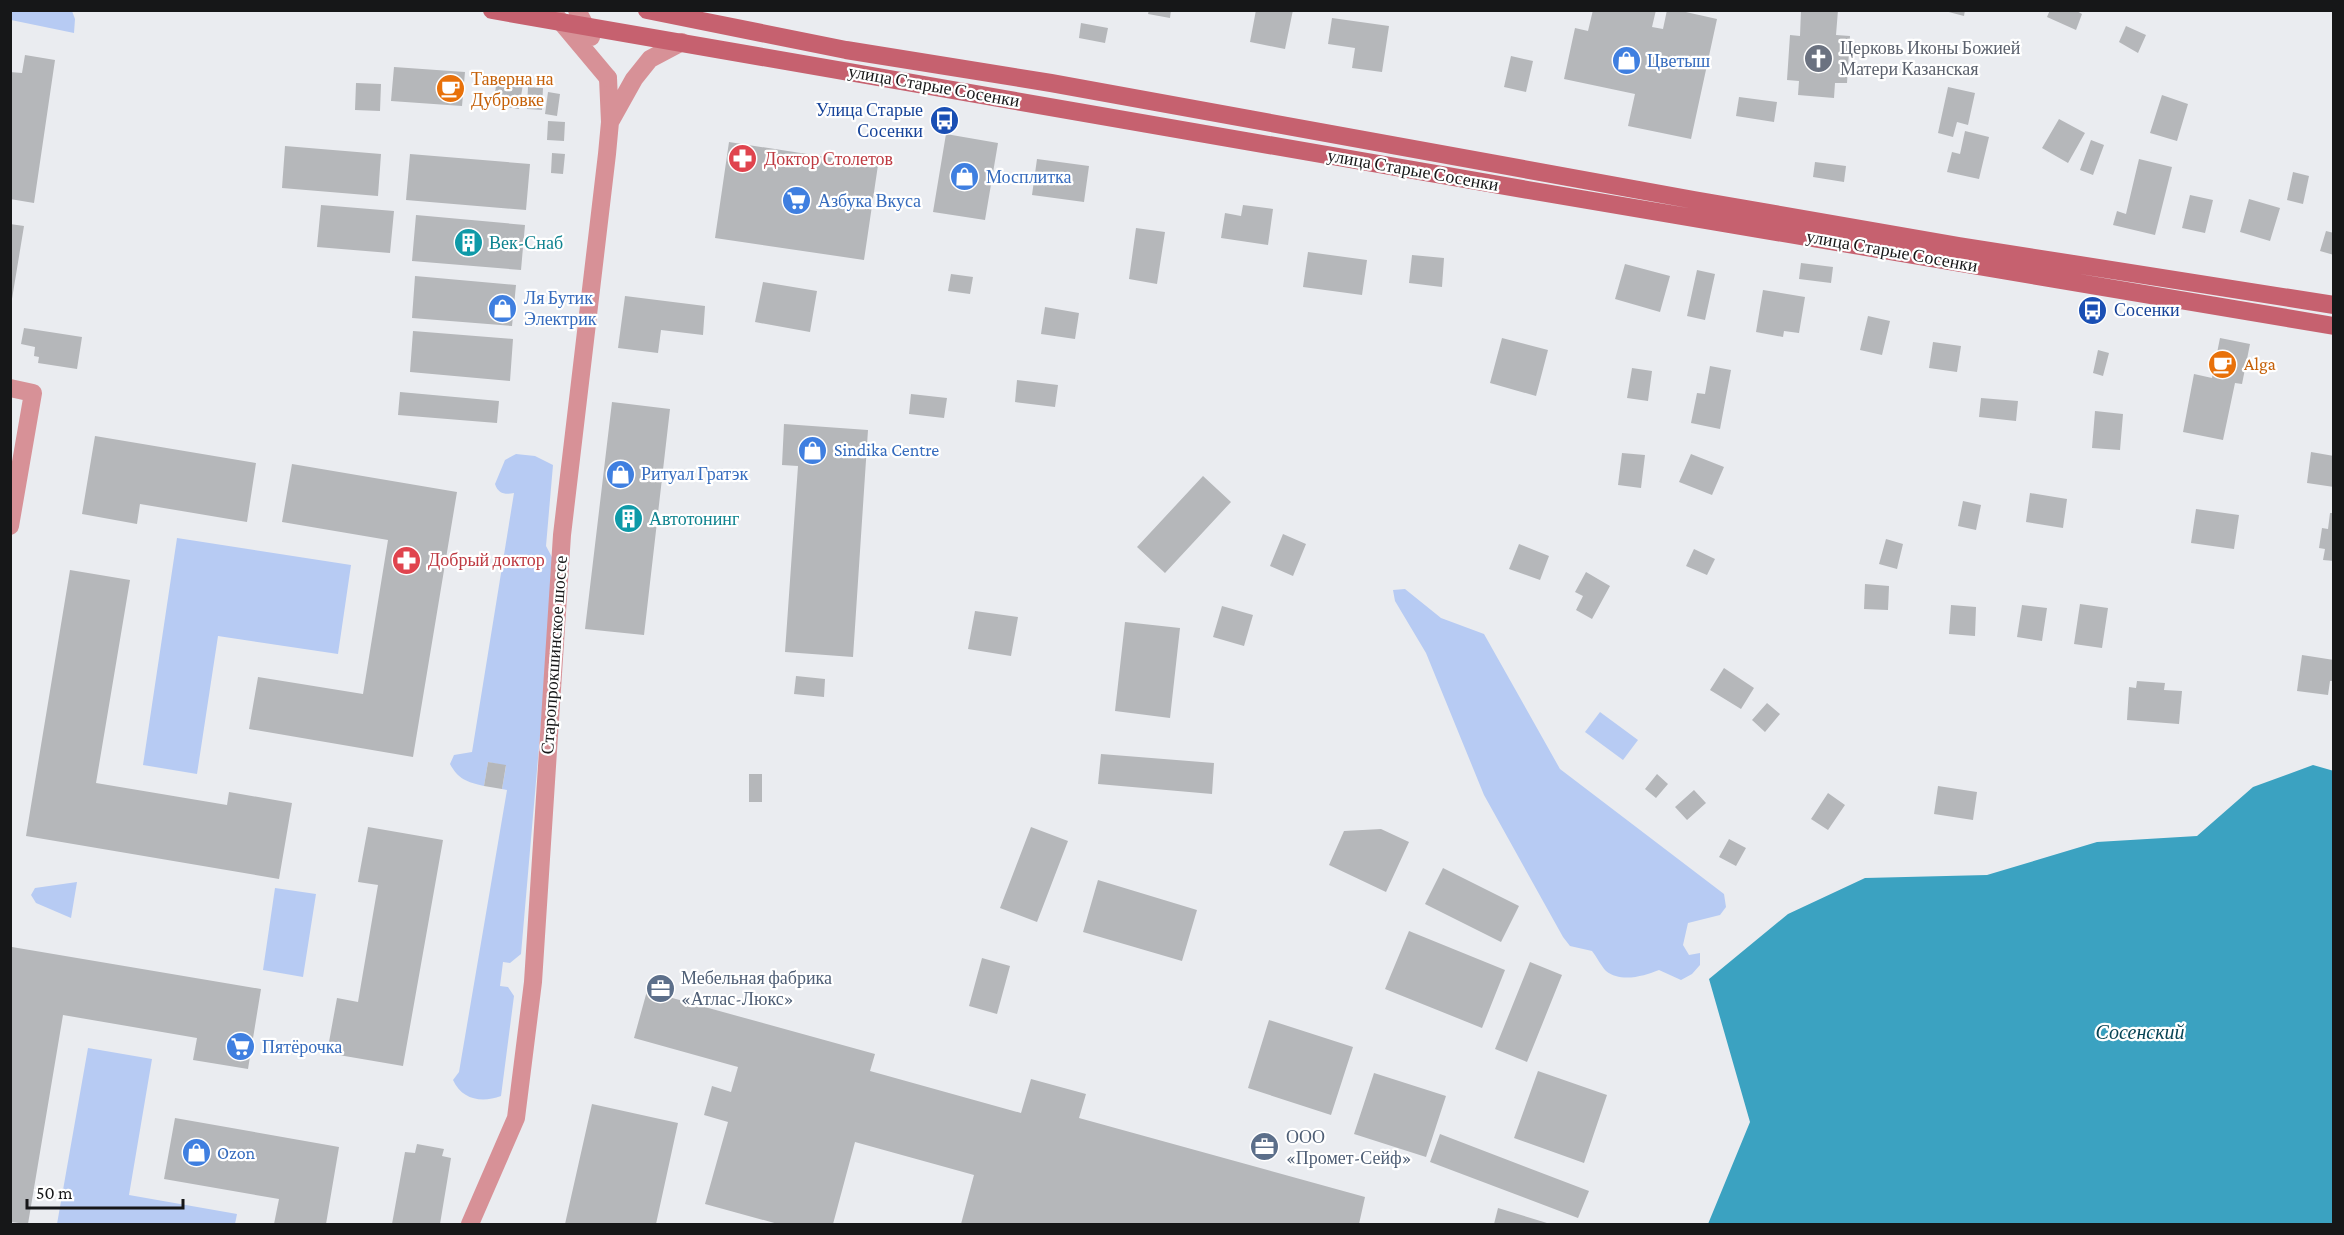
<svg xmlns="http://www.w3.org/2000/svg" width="2344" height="1235" viewBox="0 0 2344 1235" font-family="'Crimson Pro',serif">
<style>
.green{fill:#b7cbf3}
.water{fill:#3ba2c1}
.building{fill:#b5b7ba}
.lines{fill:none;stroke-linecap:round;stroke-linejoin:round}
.minor{stroke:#d79197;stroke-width:18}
.tertiary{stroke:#d79197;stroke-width:18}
.secondary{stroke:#c6616f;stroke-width:18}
.labels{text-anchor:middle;stroke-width:4.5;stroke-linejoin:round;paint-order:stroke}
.worship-label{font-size:18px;fill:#5b616d;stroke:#fff;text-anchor:start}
.shop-label{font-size:18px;fill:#366cbe;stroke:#fff;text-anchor:start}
.food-label{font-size:18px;fill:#c56008;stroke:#fff;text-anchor:start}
.street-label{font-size:18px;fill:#161718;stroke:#fff}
.transit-label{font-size:18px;fill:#164399;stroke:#fff;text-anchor:end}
.health-label{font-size:18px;fill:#be3a42;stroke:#fff;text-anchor:start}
.culture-label{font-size:18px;fill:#0d838f;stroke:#fff;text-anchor:start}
.service-label{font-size:18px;fill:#4e5e75;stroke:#fff;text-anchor:start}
.water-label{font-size:20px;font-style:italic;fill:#084556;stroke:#fff}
</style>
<rect width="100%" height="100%" fill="#eaecf0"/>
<path class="green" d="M10,11H72L75,19L74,33L11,20Z
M516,454L535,456L553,465L546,546L555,563L521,954L510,963L503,962L500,986L508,987L514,996L501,1096C482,1103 462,1100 453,1080L459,1072L507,790L502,789L506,766L488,762L484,786C467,782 458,779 450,764L454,755L472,752L514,493C506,495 498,494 495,484L505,460Z
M177,538L351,565L338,654L218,636L197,774L143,765Z
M1405,589L1441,618L1484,634L1560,769L1724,894L1726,907L1720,915L1688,923L1683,945L1689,955L1700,953V965L1692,974L1681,980L1659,970C1644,976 1621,983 1606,971C1601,966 1597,957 1592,951L1570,946L1563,937L1484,795L1426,653L1395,601L1393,590Z
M1600,712L1638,740L1623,760L1585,732Z
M77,882L71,918L36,903L31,895L35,888Z
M275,888L316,894L303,977L263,970Z
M88,1048L152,1059L129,1195L237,1214L235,1224H57Z"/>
<path class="water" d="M2313,765L2334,771L2333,1224H1708L1750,1122L1709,979L1788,914L1865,878L1987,875L2097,842L2197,836L2253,787Z"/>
<path class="building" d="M1149,10H1171L1170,18L1148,14Z
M1256,10H1293L1285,49L1250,42Z
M1593,10H1656L1652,27L1663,29L1667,10H1677L1717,19L1691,139L1628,126L1635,94L1564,79L1575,28L1588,31Z
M1801,10H1838L1836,35L1850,36L1847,83H1835L1834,98L1798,95L1799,81L1787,80L1790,35L1800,36Z
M1941,10H1965L1964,16Z
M2050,10H2075L2082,14L2076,30L2047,17Z
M1332,18L1389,26L1382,72L1352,68L1355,48L1328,44Z
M1081,23L1108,28L1105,43L1079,38Z
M2126,26L2146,35L2138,53L2119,42Z
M25,55L55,60L34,203L10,199V72L22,73Z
M1511,56L1533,61L1526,92L1504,87Z
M394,67L465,72L462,106L391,101Z
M497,80L523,84L519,109L493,105Z
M356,83L381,84L380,111L355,110Z
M528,87L543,88L542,110L527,109Z
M1948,87L1975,93L1968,125L1957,122L1953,137L1938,133Z
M548,92L560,94L557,116L545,114Z
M2162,95L2188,104L2177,141L2150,133Z
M1739,97L1777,102L1774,122L1736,116Z
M2059,119L2085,133L2068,163L2042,148Z
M548,121L565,122L564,141L547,140Z
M1965,131L1989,137L1979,179L1947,172L1952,152L1960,154Z
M946,134L998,143L985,220L933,212Z
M2091,140L2104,145L2093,175L2080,170Z
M729,142L878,165L864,260L715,238Z
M285,146L381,154L378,196L282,188Z
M552,153L565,154L563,174L551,173Z
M410,154L530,164L526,210L406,200Z
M1037,159L1089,166L1084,202L1032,195Z
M2139,159L2172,167L2155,235L2113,225L2117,211L2126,214Z
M1815,162L1846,166L1844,182L1813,177Z
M2293,172L2309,176L2303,204L2287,200Z
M2190,195L2213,200L2205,233L2182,228Z
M2249,199L2280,208L2270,241L2240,232Z
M321,205L394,211L390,253L317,247Z
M1243,205L1273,209L1268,245L1221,238L1225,213L1241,216Z
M416,215L525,225L521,270L412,261Z
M10,224L24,226L12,299H10Z
M1136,228L1165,232L1157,284L1129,279Z
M2326,231L2334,233V255L2320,251Z
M1308,252L1367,260L1362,295L1303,287Z
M1412,255L1444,258L1442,287L1409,283Z
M1801,263L1833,267L1831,283L1799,279Z
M1625,264L1670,276L1660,312L1615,299Z
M1697,270L1715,274L1705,320L1687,316Z
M951,274L973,277L970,294L948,291Z
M415,276L516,285L512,326L412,318Z
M763,282L817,291L810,332L755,322Z
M1763,290L1805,297L1799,333L1784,331L1783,337L1756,332Z
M625,296L705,306L703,335L661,330L658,353L618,348Z
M1045,307L1079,313L1075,339L1041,334Z
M1868,316L1890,321L1882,355L1860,350Z
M24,328L82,337L77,369L38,363L39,357L34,356L35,347L21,344Z
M413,331L513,339L510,381L410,372Z
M1502,338L1548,350L1536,396L1490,383Z
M2220,338L2250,344L2242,384L2235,383L2223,440L2183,432L2194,374L2212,378Z
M1933,342L1961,346L1957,372L1929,368Z
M2098,350L2109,353L2103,376L2093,373Z
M1710,366L1731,370L1720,429L1691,423L1697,393L1705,394Z
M1632,368L1652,371L1648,401L1627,398Z
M1017,380L1058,385L1055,407L1015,402Z
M400,392L499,401L497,423L398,415Z
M911,394L947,398L944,418L909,414Z
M1981,398L2018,401L2016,421L1979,417Z
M612,402L670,409L644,635L585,629Z
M2095,411L2123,414L2120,450L2092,448Z
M784,424L868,430L853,657L785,652L798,466L782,465Z
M95,436L256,463L247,522L140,504L137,524L82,514Z
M2311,452L2334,456V487L2307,483Z
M1622,453L1645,455L1641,488L1618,485Z
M1691,454L1724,467L1712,495L1679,482Z
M292,464L457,492L413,757L249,729L258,677L363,694L388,540L282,522Z
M1203,476L1231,502L1165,573L1137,547Z
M2030,493L2067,499L2063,528L2026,522Z
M1963,501L1981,505L1976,530L1958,526Z
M2196,509L2239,515L2234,549L2191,543Z
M2330,513H2334V561L2323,560L2325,549L2319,548L2322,528L2328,529Z
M1283,534L1306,544L1293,576L1270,566Z
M1886,539L1903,544L1897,569L1879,564Z
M1519,544L1549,556L1540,580L1509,569Z
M1694,549L1715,559L1707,575L1686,566Z
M70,570L130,580L96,783L227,805L229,792L292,803L279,879L26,836Z
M1586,572L1610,586L1592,619L1576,610L1583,596L1575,592Z
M1865,584L1889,586L1888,610L1864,609Z
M2080,604L2108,608L2102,648L2074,644Z
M1951,605L1976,607L1975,636L1949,634Z
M2022,605L2047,608L2042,641L2017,637Z
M1222,606L1253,615L1244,646L1213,637Z
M975,611L1018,617L1011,656L968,649Z
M1125,622L1180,628L1170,718L1115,711Z
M2302,655L2334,660V681H2330L2328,695L2297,691Z
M1724,668L1754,688L1741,709L1710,690Z
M796,676L825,679L824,697L794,694Z
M2137,681L2165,683L2164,690L2182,691L2179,724L2127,720L2129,687L2136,688Z
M1767,703L1780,714L1765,732L1752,720Z
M1101,754L1214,763L1212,794L1098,784Z
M488,762L506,765L502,789L484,786Z
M749,774H762V802H749Z
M1657,774L1668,784L1656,798L1645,789Z
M1938,786L1977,792L1973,820L1934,814Z
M1694,790L1706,803L1687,820L1675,807Z
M1828,793L1845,805L1828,830L1811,819Z
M368,827L443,840L403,1066L327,1053L337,998L358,1002L378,885L358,882Z
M1031,827L1068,841L1037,922L1000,908Z
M1381,829L1409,842L1386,892L1329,865L1344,831Z
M1729,839L1746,848L1736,866L1719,857Z
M1443,868L1519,906L1501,942L1425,904Z
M1098,880L1197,910L1182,961L1083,932Z
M1409,931L1505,970L1482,1028L1385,989Z
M12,947L261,989L248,1069L193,1060L197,1038L63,1015L28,1224L10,1222Z
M982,958L1010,966L997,1014L969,1006Z
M1530,962L1562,975L1527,1062L1495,1049Z
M647,991L875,1054L870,1071L1021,1113L1031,1079L1086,1094L1079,1118L1365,1197L1359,1224H961L974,1175L855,1142L833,1224H778L705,1204L728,1122L704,1115L712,1086L731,1092L738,1067L634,1038Z
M1269,1020L1353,1047L1331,1115L1248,1088Z
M1538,1071L1607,1095L1584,1163L1514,1138Z
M1374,1073L1446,1096L1426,1157L1354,1134Z
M592,1104L678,1123L656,1224H565Z
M175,1118L339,1147L326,1224H274L279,1199L164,1179Z
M1440,1134L1589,1191L1578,1218L1430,1162Z
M417,1144L444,1149L442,1156L451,1158L440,1224H392L405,1152L415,1153Z
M1498,1208L1547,1223L1546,1224H1494Z"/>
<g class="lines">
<path class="minor" d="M610,122L634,79L650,59L682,42
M10,388L33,393L10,526
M470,1224L516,1118L533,982L562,535L607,154L610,122L608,78"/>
<path class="tertiary" d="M551,10L608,78
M577,10L591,37"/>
<path class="secondary" d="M492,10L1528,190L2334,326
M647,10L846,50L1051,83L1694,200L1959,246L2334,305"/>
</g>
<defs>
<symbol id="church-disc" viewBox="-11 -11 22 22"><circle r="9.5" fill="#6b7280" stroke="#fff"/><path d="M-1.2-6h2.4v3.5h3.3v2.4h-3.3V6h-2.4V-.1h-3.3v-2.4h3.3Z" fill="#fff"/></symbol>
<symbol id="shop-disc" viewBox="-11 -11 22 22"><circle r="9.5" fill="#3f7fe0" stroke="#fff"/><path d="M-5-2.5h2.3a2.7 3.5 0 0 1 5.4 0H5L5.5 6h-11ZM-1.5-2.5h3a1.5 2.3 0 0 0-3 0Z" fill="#fff"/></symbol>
<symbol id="cafe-disc" viewBox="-11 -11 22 22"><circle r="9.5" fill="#e8710a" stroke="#fff"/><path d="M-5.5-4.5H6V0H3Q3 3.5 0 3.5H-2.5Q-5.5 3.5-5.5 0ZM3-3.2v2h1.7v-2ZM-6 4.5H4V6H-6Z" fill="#fff"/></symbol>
<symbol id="bus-disc" viewBox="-11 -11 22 22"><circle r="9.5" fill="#1a4fb4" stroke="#fff"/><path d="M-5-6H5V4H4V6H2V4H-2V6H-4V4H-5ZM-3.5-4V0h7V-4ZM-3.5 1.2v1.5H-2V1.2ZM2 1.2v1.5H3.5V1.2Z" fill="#fff"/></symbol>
<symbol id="pharmacy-disc" viewBox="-11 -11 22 22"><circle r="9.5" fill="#e0444e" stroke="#fff"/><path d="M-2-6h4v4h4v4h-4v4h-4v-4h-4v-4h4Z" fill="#fff"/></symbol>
<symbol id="supermarket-disc" viewBox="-11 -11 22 22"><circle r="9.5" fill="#3f7fe0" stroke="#fff"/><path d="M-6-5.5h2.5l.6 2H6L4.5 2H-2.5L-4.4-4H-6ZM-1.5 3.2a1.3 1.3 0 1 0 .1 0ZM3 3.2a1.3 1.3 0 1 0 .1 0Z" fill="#fff"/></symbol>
<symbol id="building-disc" viewBox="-11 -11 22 22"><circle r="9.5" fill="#0f9aa8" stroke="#fff"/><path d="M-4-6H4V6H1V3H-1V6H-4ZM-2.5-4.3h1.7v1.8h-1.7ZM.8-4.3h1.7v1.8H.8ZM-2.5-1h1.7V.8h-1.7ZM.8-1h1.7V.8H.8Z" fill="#fff"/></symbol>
<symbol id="office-disc" viewBox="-11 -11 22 22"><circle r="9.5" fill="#5c6f8a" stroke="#fff"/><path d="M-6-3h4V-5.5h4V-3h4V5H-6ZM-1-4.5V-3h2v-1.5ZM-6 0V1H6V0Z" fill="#fff"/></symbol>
</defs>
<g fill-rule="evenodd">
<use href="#church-disc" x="1802" y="42" width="33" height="33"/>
<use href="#shop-disc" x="1610" y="44" width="33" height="33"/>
<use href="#cafe-disc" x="434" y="72" width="33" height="33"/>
<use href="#bus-disc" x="928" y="104" width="33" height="33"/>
<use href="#pharmacy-disc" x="726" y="142" width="33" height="33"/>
<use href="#shop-disc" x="948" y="160" width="33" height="33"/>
<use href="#supermarket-disc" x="780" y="184" width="33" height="33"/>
<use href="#building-disc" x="452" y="226" width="33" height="33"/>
<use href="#shop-disc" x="486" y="292" width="33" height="33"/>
<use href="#bus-disc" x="2076" y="294" width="33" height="33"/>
<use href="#cafe-disc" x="2206" y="348" width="33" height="33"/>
<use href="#shop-disc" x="796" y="434" width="33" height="33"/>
<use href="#shop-disc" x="604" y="458" width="33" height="33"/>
<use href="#building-disc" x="612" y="502" width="33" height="33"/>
<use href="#pharmacy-disc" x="390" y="544" width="33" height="33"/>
<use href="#office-disc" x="644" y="972" width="33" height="33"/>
<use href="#supermarket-disc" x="224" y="1030" width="33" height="33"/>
<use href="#office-disc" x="1248" y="1130" width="33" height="33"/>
<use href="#shop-disc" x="180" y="1136" width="33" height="33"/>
</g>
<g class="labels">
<g class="worship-label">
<text x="1840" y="54">Церковь Иконы Божией<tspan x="1840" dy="21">Матери Казанская</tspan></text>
</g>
<g class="shop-label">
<text x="1647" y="67">Цветыш</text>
<text x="986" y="183">Мосплитка</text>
<text x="818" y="207">Азбука Вкуса</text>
<text x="524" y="304">Ля Бутик<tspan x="524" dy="21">Электрик</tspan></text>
<text x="834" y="456">Sindika Centre</text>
<text x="641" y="480">Ритуал Гратэк</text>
<text x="262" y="1053">Пятёрочка</text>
<text x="217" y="1159">Ozon</text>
</g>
<g class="food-label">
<text x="471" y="85">Таверна на<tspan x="471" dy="21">Дубровке</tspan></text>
<text x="2244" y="370">Alga</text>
</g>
<g class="street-label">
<text transform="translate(934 86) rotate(10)" y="6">улица Старые Сосенки</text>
<text transform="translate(1413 170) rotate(10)" y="6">улица Старые Сосенки</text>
<text transform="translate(1892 251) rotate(10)" y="6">улица Старые Сосенки</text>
<text transform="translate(554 655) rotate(-86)" y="6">Старопрокшинское шоссе</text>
</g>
<g class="transit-label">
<text x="923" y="116">Улица Старые<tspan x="923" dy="21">Сосенки</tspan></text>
<text x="2114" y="316" text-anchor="start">Сосенки</text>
</g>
<g class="health-label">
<text x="764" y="165">Доктор Столетов</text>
<text x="428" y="566">Добрый доктор</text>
</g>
<g class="culture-label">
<text x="489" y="249">Век-Снаб</text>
<text x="649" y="525">Автотонинг</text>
</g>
<g class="service-label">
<text x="681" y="984">Мебельная фабрика<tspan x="681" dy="21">«Атлас-Люкс»</tspan></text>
<text x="1286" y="1143">ООО<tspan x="1286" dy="21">«Промет-Сейф»</tspan></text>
</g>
<g class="water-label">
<text x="2140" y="1039">Сосенский</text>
</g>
</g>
<rect width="2344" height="1235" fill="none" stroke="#161718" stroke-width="24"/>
<path d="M27 1199v9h156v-9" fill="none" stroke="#161718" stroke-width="3"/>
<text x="36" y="1199" font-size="18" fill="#161718" stroke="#ffffff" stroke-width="4.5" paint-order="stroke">50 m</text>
</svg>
